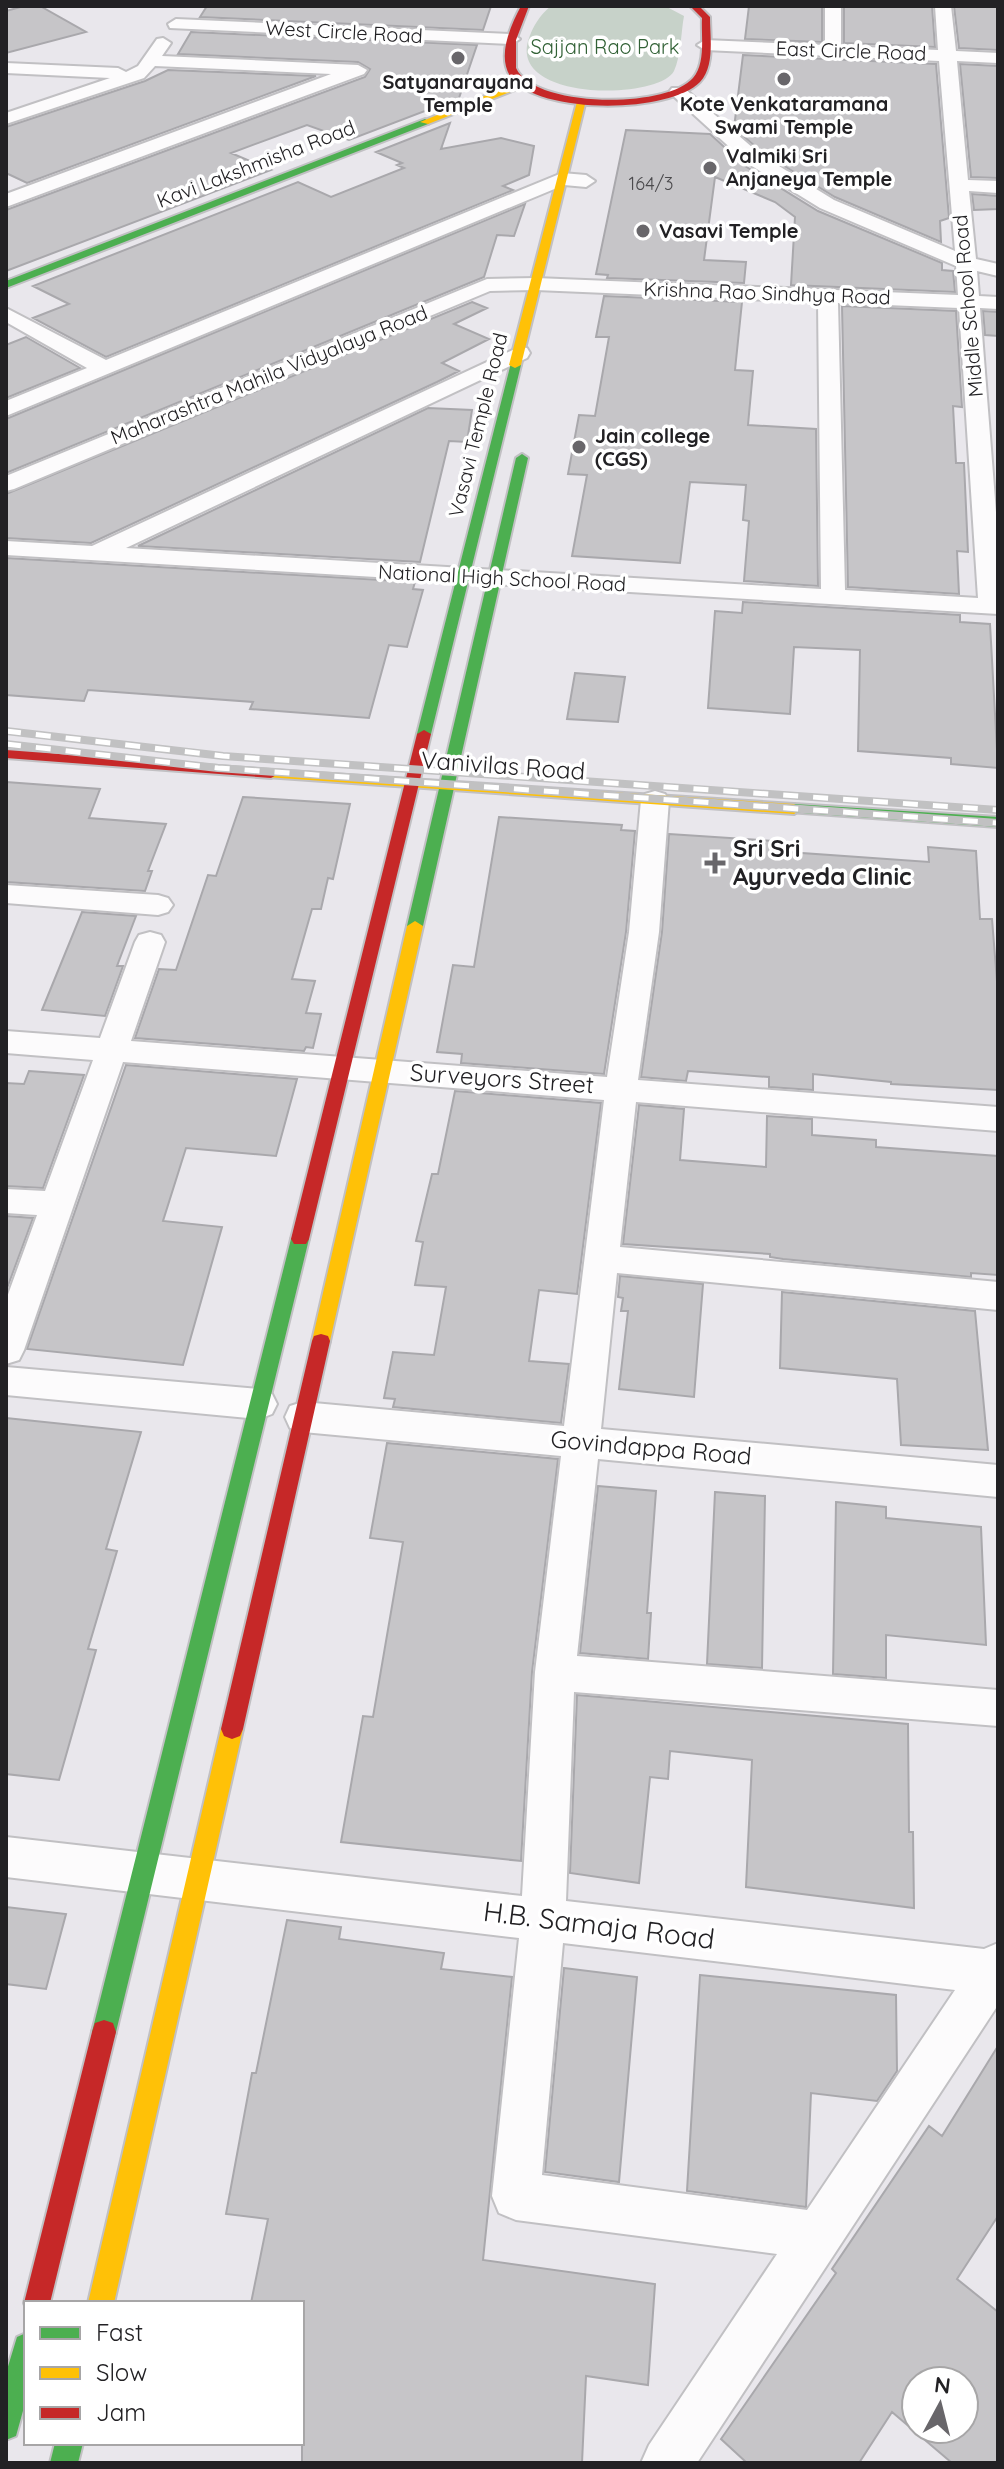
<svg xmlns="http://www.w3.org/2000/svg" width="1004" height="2469" viewBox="0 0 1004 2469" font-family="Quicksand,sans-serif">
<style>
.green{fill:#c7d2c9}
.building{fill:#c6c5c8;stroke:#a9a8ac;stroke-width:2;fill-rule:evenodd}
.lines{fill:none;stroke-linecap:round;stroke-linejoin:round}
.street-casing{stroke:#c1c0c3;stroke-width:4}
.fast-casing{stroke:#c1c0c3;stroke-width:4}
.slow-casing{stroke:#c1c0c3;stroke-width:4}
.jam-casing{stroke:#c1c0c3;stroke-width:4}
.street{fill:#fcfbfc;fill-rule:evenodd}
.fast{fill:#4caf50;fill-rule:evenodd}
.slow{fill:#ffc107;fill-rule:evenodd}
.jam{fill:#c62828;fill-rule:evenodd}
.rail-casing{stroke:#c1c1c2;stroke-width:8}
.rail{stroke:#fff;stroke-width:5;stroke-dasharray:15;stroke-linecap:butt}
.poi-dot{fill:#68666a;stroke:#fff;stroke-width:3}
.labels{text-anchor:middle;stroke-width:7;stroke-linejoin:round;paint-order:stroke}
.far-number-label{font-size:18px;fill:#4b4a4d}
.far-street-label{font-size:20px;fill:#222124;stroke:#fff}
.far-park-label{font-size:20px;fill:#316135;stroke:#fff}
.far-poi-label{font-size:20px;font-weight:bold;fill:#222124;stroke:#fff;text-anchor:start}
.street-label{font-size:24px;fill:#222124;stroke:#fff}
.poi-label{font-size:24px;font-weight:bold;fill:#222124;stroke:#fff;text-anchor:start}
.near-street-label{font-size:28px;fill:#222124;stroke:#fff}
</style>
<rect width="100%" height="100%" fill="#e9e7ec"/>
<path class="green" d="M551,6H665L684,16C681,32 681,56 674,71C659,100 511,102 528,41C533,26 539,16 551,6Z"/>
<path class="building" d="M24,6H40L86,32L6,53V11Z
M207,6H491L483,30L200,17Z
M749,6H822V42L745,39Z
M844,6H932L935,47L844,43Z
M954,6H998V50L959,48Z
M191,32L477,45L459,98L349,140L307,125L231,153L271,170L6,271V210L365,77L370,69L358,62L178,54Z
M743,55L936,64L949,218L940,221L941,242L835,197L763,153L734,128Z
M960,64L998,66V178L971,177Z
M168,70L316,76L27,183L6,173V127L145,81Z
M450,123L441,149L501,138L534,146L529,175L503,186L513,190L106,357L33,318L69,304L33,286L298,182L331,197L404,168L397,165L402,163L376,152Z
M626,130L710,134L745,166L818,211L942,263V270L953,271L955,292L791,285L795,217L775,202L715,177L704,260L746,262L744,283L607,278L608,275L596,274Z
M972,194L998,196V209L974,210Z
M525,204L514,236L497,235L484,277L6,473V419Z
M604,296L742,302L735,370L753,371L748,425L816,429L818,586L744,581L749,521L743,520L746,485L690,482L680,563L572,556L587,475L568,474L579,415L595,416L609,337H596Z
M472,302L487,308L454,324L489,339L442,363L459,371L437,382L91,543L6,538V494Z
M842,306L956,311L962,407L953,406L956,463H964L968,552L957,551L959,594L848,587Z
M983,311L998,312V336L985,335Z
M26,337L80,368L6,398V345Z
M428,408L472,410L467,442L449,441L420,562L138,546Z
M6,558L415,582L413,589L423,590L407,647L389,645L369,718L250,709L253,702L88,690L84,701L6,695Z
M743,602L960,615V622L990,624L998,768L951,764V758L858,751L860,650L794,647L790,714L708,708L715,611L742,613Z
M575,673L625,677L618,722L567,719Z
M6,782L100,789L89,818L166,824L148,871H152L145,891L6,882Z
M243,797L350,804L333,879L328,878L321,909H312L292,979L315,981L306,1013L321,1014L313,1048L306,1047L304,1051L135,1038L159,969L176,970L208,875L216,876Z
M499,817L622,825L621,830L635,831L626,932L604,1074L461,1063L462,1054L437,1052L453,965L474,967Z
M669,834L789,842L788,852L929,862L928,847L976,851L980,919H992L998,994V1090L891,1084V1082L813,1074V1090L769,1087V1077L688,1071L686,1081L641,1077L662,932Z
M82,912L136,916L117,966H123L105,1016L42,1010Z
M126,1065L297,1079L276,1156L186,1148L163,1221L222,1227L183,1365L27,1349Z
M29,1071L84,1075L43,1188L6,1186V1083L24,1084Z
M455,1091L601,1103L577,1294L539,1290L529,1361L569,1364L561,1423L393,1407L395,1399L384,1398L393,1352L434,1355L446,1287L415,1285L423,1242L416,1241L432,1174H438Z
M639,1105L684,1109L680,1160L766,1167L767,1116L812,1119V1135L876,1140V1147L998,1156V1275L971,1273V1277L783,1259L770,1257V1254L623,1244Z
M6,1216L33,1218L6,1291Z
M620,1276L703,1284L694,1397L619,1389L628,1311H621L623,1298L618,1297Z
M782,1292L975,1311L988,1450L901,1445L897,1379L780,1368Z
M6,1418L141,1432L106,1549L117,1551L88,1649L96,1650L59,1780L6,1774Z
M387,1443L558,1459L532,1672L521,1861L341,1842L363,1716L373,1717L403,1542L370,1538Z
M598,1486L656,1491L647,1613H651L648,1659L580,1653Z
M715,1492L765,1496L762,1668L707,1664Z
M836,1502L886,1507V1518L981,1527L986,1645L886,1635V1678L833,1674Z
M577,1695L908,1724L909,1832H913L914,1908L746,1887L752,1760L670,1751L668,1779L650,1777L639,1883L570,1873Z
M6,1907L66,1914L46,1989L6,1984Z
M287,1920L341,1927L339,1939L444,1953L441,1969L512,1977L483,2260L655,2284L648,2385L586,2376L582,2463H302V2303H251L268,2219L226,2214L252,2073H256Z
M564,1968L637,1977L619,2182L545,2172Z
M700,1975L896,1995L897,2071L877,2101L811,2093L806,2207L687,2191Z
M998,2046V2216L957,2279L998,2312V2463H952L892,2412L859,2463H747L721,2439L836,2273L832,2269L929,2126L942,2136ZM916,2381H964V2429H916Z"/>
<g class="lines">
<defs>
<path id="street" d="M825,6H841V46L938,50L935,6H951L956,51L998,53V63L957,61L968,180L998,181V193L969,191L976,259L998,264V276L977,271L979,296L998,297V309L980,308L998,538V614L6,555V541L92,546L519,347L527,348L530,353L527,358L126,548L821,589L818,302L536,290L490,291L14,489L6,491V476L487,279L536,278L958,295L956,266L820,208L747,163L669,92L672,88H684L761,155L834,200L955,251L939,61L705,50L697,45L705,40L825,45ZM838,303L959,308L978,598L845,590Z
M176,19L512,34L520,39L512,44L170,28L168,24Z
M163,38L171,43L162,56L358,65L367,70L364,74L6,207V194L331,74L155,66L144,78L6,124V113L110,78L6,73V63L118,68L126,72L138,66L157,39Z
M562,173L586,175L595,181L586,187L564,185L6,416V401L87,368L6,322V308L106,360Z
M655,791L665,794L669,800L659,932L638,1080L998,1107V1131L636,1102L620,1247L998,1282V1310L617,1273L601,1429L998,1465V1497L598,1459L577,1656L998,1690V1726L574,1692L566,1901L984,1949L998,1943V2005L697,2463H641L649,2445L777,2254L516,2220L499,2213L492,2196L519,1938L6,1877V1837L522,1896L535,1672L561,1456L303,1432L290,1428L285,1417L290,1406L303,1402L564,1426L604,1100L123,1062L24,1350L19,1360L6,1364V1300L37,1215L6,1213V1189L45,1191L93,1060L6,1053V1031L100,1038L135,942L139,935L150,932L161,935L165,942L131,1041L607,1077L629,932L641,800L645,794ZM563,1943L955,1990L807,2210L542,2175Z
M6,885L158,895L168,898L173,905L168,912L158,915L6,903Z
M6,1367L259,1389L272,1394L277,1404L272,1414L259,1419L6,1395Z"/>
<path id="fast" d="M425,119L430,122L428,124L6,288V281Z
M511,363L521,365L431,734L424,738L417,734Z
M522,454L528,458L423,926L415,931L407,926L516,458Z
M794,804L998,817V827L789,812V806Z
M300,1232L306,1234L309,1239L116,2032L113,2041L104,2044L95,2041L92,2032L291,1239L294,1234Z
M26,2333V2400L16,2436L6,2440V2373L17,2337Z
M55,2443H83L78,2463H50Z"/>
<path id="slow" d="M522,81L525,86L428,124L420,122Z
M578,98L586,100L521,365L515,368L509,365Z
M271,770L794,804L801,809L794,814L266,777L264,774Z
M415,921L423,926L330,1341L328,1346H314L312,1341L407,926Z
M232,1719L240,1722L243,1729L114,2303H88L221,1729L224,1722Z"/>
<path id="jam" d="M521,6H529L516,40V68C534,108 666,109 693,78C706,63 701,36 702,18L690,6H699L710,17C710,37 715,66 700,82C669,114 536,115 510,76C497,55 511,25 521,6Z
M424,730L431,734L309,1239L306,1244H294L291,1239L417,734Z
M6,750L271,770L278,774L271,778L6,758Z
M321,1334L328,1336L330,1341L243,1729L240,1736L232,1739L224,1736L221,1729L312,1341L314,1336Z
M104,2020L113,2023L116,2032L50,2303H26V2308L24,2303L92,2032L95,2023Z"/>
</defs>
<use href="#street" class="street-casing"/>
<use href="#fast" class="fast-casing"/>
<use href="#slow" class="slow-casing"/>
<use href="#jam" class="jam-casing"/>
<use href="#street" class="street"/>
<use href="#fast" class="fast"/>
<use href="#slow" class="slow"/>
<use href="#jam" class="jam"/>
<defs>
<path id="rail" d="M6,731L223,756L998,810
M6,744L218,768L998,823"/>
</defs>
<use href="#rail" class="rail-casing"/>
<use href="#rail" class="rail"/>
</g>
<g class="poi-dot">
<circle cx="458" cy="58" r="8"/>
<circle cx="784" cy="79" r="8"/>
<circle cx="710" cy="168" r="8"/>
<circle cx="643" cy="231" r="8"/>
<circle cx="579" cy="447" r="8"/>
<path d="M711 851h8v8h8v8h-8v8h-8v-8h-8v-8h8z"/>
</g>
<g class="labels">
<g class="far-number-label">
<text x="651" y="190">164/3</text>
</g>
<g class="far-street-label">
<text transform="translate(344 32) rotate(3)" y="7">West Circle Road</text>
<text transform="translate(851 51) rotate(2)" y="7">East Circle Road</text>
<text transform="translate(256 164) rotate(-21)" y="7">Kavi Lakshmisha Road</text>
<text transform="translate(767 293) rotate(2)" y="7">Krishna Rao Sindhya Road</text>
<text transform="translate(968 306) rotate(-95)" y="7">Middle School Road</text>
<text transform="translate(269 375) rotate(-22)" y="7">Maharashtra Mahila Vidyalaya Road</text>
<text transform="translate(478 425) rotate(-76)" y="7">Vasavi Temple Road</text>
<text transform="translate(502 578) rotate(3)" y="7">National High School Road</text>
</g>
<g class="far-park-label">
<text x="605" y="54">Sajjan Rao Park</text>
</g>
<g class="far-poi-label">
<text x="458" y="89" text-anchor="middle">Satyanarayana<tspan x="458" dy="23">Temple</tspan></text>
<text x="784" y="111" text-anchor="middle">Kote Venkataramana<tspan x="784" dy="23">Swami Temple</tspan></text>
<text x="726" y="163">Valmiki Sri<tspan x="726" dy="23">Anjaneya Temple</tspan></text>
<text x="659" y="238">Vasavi Temple</text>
<text x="595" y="443">Jain college<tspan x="595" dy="23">(CGS)</tspan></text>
</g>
<g class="street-label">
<text transform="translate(503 766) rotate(4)" y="8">Vanivilas Road</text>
<text transform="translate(502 1079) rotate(4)" y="8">Surveyors Street</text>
<text transform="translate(651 1448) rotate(5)" y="8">Govindappa Road</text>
</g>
<g class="poi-label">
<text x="733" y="857">Sri Sri<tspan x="733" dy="28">Ayurveda Clinic</tspan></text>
</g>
<g class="near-street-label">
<text transform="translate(599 1925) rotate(7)" y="10">H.B. Samaja Road</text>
</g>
</g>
<rect width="1004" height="2469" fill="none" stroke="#222124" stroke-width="16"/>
<rect x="24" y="2301" width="280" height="144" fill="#ffffff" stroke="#a7a6a7" stroke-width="2"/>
<rect x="40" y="2327" width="40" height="12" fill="#4caf50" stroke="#a7a6a7" stroke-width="2"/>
<text x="96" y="2341" font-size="24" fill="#222124">Fast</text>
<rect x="40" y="2367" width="40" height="12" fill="#ffc107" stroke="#a7a6a7" stroke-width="2"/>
<text x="96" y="2381" font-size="24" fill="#222124">Slow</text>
<rect x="40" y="2407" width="40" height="12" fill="#c62828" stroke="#a7a6a7" stroke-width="2"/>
<text x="96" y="2421" font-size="24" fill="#222124">Jam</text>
<g transform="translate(940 2405) rotate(7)"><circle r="38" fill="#ffffff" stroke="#a7a6a7" stroke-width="2"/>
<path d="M0-6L14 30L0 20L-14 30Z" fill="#68666a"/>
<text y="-12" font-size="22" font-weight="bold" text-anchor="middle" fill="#222124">N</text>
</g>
</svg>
